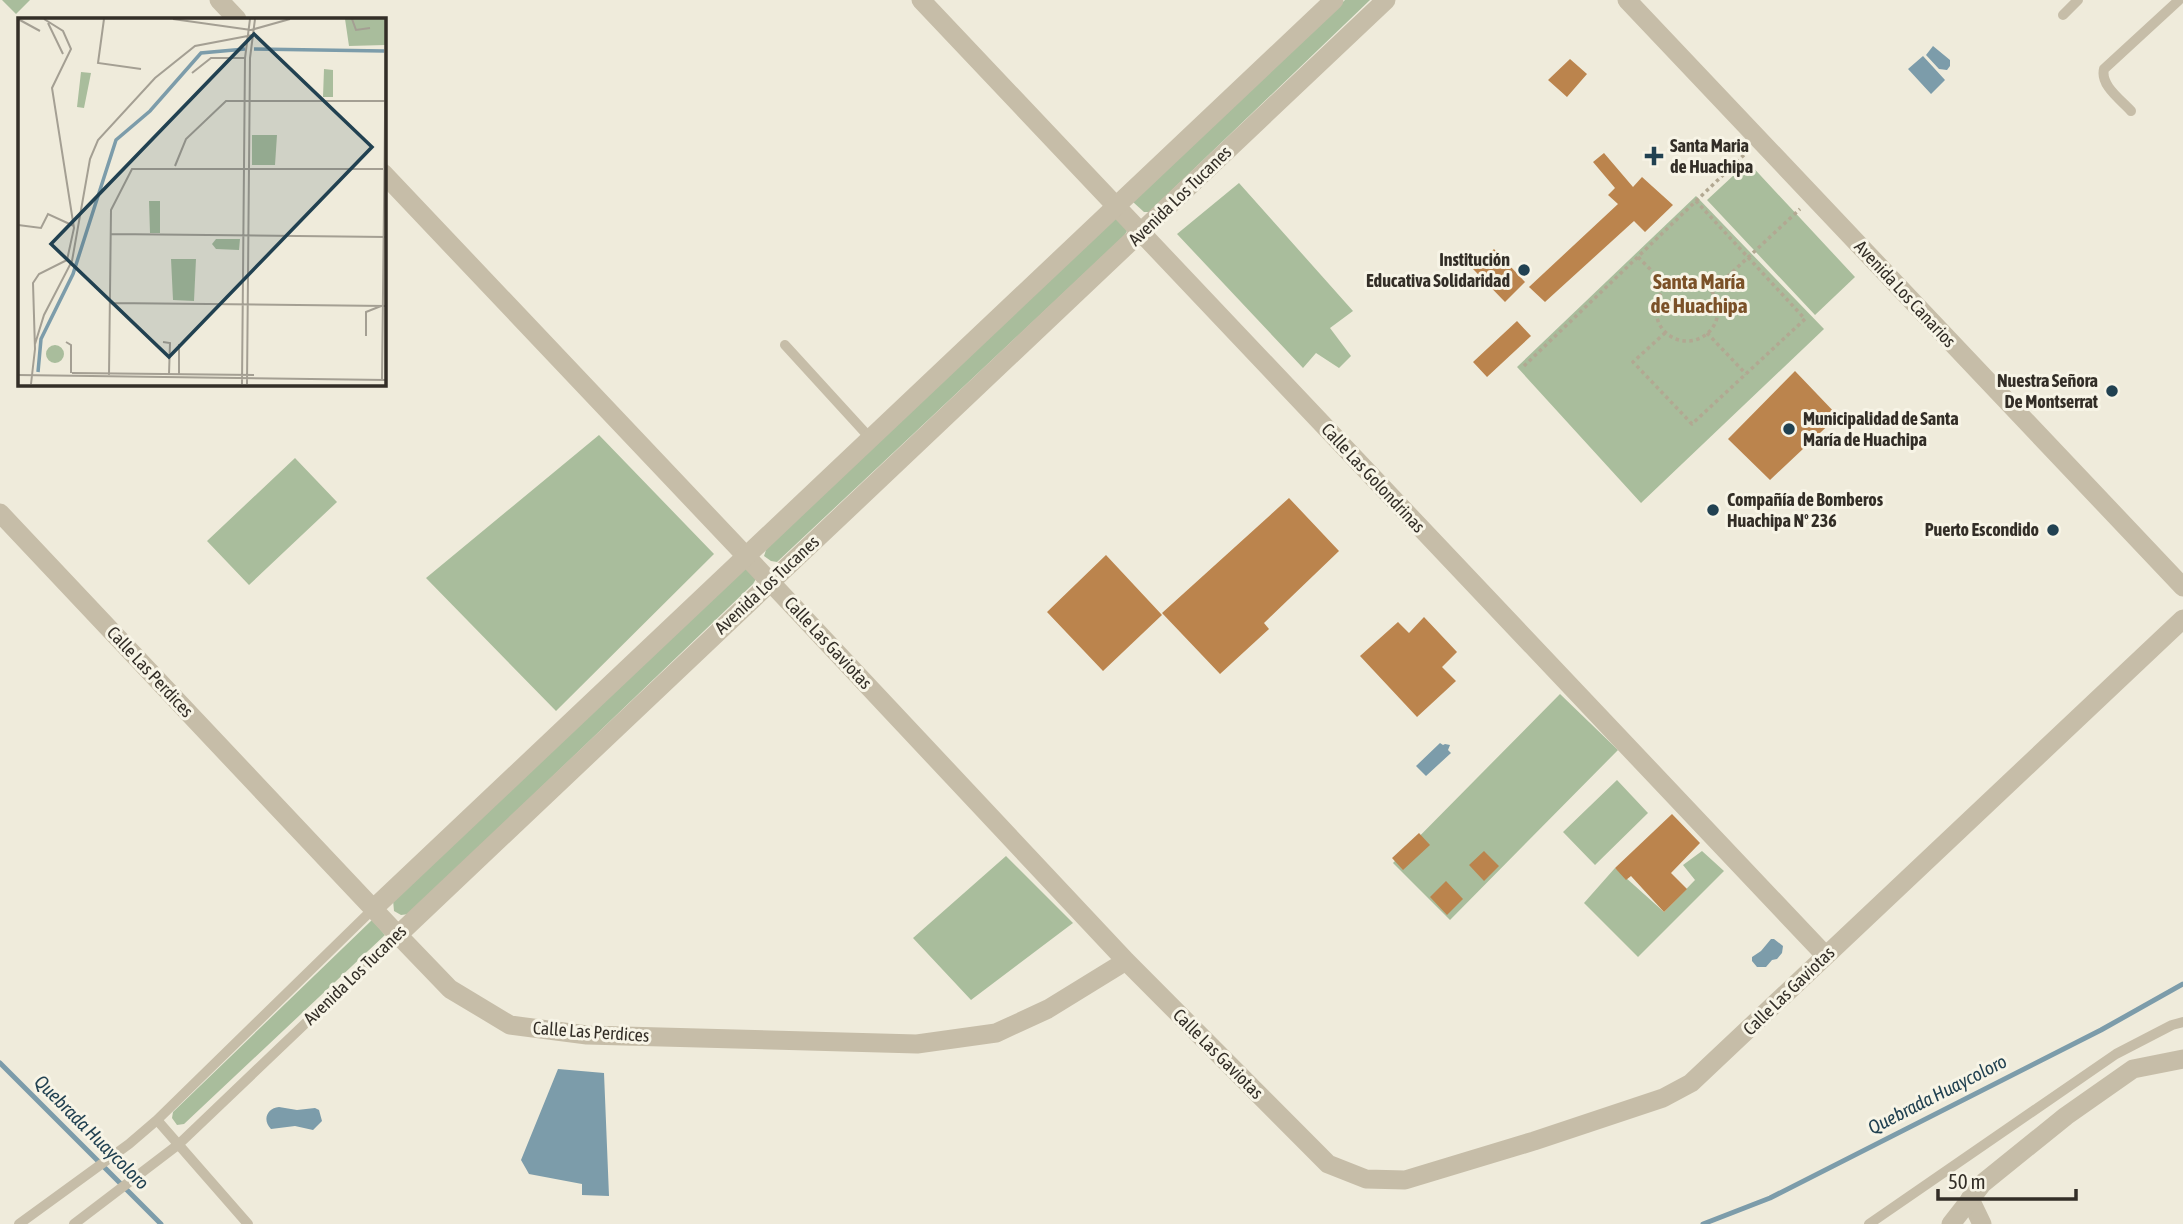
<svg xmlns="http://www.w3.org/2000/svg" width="2183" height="1224" viewBox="0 0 2183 1224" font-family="'Asap Condensed',sans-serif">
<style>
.green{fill:#a9bd9c}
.water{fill:#7c9caa}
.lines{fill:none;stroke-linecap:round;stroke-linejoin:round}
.stream{stroke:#7c9caa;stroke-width:5}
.building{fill:#bb844d}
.path{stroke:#b2a892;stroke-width:3.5;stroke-dasharray:3.5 3.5;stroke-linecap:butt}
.service{stroke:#c6bda8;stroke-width:10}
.minor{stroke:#c6bda8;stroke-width:19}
.tertiary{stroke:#c6bda8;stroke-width:19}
.poi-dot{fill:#214151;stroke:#f7f4e6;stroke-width:2.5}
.labels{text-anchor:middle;stroke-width:6;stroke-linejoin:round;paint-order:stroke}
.poi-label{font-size:18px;font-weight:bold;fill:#332e27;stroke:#f7f4e6;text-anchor:start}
.street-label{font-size:18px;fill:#332e27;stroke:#f7f4e6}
.water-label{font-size:19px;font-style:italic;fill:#214151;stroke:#f7f4e6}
.quarter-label{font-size:21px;font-weight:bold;fill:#7b5128;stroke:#f7f4e6}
.inset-river{fill:none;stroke:#7c9caa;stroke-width:3.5}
.inset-road{fill:none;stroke:#a49f93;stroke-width:2}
.view{fill:#214151;fill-opacity:0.15;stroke:#214151;stroke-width:3.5}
.inset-edge{fill:none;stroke:#332e27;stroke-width:3.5}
</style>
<rect width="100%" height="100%" fill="#efebdb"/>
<path class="green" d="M2,0H30L16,14Z
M1345,0H1370L1149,212H1144L1133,202L1134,200Z
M1748,162L1855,277L1815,315L1707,200Z
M1239,183L1353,311L1330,328L1351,356L1339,368L1316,353L1303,368L1177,234Z
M1696,196L1824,329L1641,503L1517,367Z
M1119,218L1127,231L1124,236L777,562L771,561L764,556L767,547L1113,219Z
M599,435L714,554L556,711L426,578Z
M295,458L337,502L249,585L207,541Z
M746,568L756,579L753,584L409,914L401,915L394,911L393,900Z
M1560,694L1618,750L1450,920L1393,863Z
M1617,780L1648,813L1595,865L1563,832Z
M1702,851L1724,871L1638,957L1584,903L1615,868L1664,912L1695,880L1683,865Z
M1006,856L1073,923L971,1000L913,938Z
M372,920L385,935L184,1124L177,1125L172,1118L173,1112Z"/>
<path class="water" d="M1933,46L1950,60V66L1947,70L1939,69L1926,55Z
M1923,56L1945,80L1931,94L1908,69Z
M1440,743L1443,745L1445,744L1450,745L1448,750L1451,753L1426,776L1416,766Z
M1771,939H1774L1783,946L1782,953L1777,959L1772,960L1766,967H1757L1752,961V957L1761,951Z
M558,1069L604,1073L609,1196L582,1195V1184L529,1174L521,1160Z
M279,1107L297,1110L315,1108L319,1110L322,1121L313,1130L295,1126L271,1129C262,1120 267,1108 279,1107Z"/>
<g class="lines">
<path class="stream" d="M0,1063L161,1224
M1703,1224L1770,1198L2101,1030L2183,984"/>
</g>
<path class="building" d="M1570,59L1587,74L1567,97L1548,80Z
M1604,153L1633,187L1642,177L1673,205L1645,232L1634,221L1545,302L1529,287L1618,204L1608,195L1615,188L1593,162Z
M1494,249L1525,282L1505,302L1473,269Z
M1517,321L1531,336L1487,377L1473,362Z
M1795,371L1838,416L1770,480L1728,439Z
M1289,498L1339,551L1264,623L1269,629L1220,674L1162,613Z
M1106,555L1162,615L1103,671L1047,612Z
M1424,617L1457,652L1442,667L1456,681L1417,717L1360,656L1398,622L1409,633Z
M1672,814L1700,843L1671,873L1687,889L1664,912L1631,876L1626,880L1615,868Z
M1419,833L1430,845L1403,870L1392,858Z
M1484,851L1499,866L1484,881L1469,865Z
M1446,881L1463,899L1447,915L1430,897Z"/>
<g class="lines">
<path class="path" d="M1696,201L1748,151
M1638,257L1666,285
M1656 310a31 31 0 1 1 62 0a31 31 0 1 1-62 0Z
M1712,291L1800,209
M1707,333L1746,374
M1524,366L1696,201L1805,319L1692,424L1633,362L1666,332"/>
<path class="service" d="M2063,15L2078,0
M2131,111C2120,99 2100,85 2104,69L2179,0
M785,345L870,438
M157,1120L248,1224
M19,1224L129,1144L157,1120L373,909
M74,1224L179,1144L398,935
M1869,1224L2116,1054L2172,1025L2183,1022"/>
<path class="minor" d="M219,0L237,19
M921,0L1825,955
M1627,0L2183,587
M383,173L745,555L1126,961L1328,1164L1366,1179L1405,1180L1534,1141L1663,1098L1691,1083L2183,619
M398,935L450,989L510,1025L587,1035L917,1044L996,1033L1048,1009L1126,961
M1970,1199L1982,1224"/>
<path class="tertiary" d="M0,513L398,935L1386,0
M373,909L1334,0
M1951,1224L1983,1183L2066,1116L2133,1069L2183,1059"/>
</g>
<g class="poi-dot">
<path d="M1650.5 145.5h7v7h7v7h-7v7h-7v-7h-7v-7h7z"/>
<circle cx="1524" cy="270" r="7"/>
<circle cx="2112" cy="391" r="7"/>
<circle cx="1789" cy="429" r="7"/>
<circle cx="1713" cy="510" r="7"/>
<circle cx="2053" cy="530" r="7"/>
</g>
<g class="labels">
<g class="poi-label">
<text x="1670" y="152">Santa Maria<tspan x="1670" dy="21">de Huachipa</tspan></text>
<text x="1510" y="266" text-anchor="end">Institución<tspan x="1510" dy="21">Educativa Solidaridad</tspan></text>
<text x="2098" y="387" text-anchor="end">Nuestra Señora<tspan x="2098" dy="21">De Montserrat</tspan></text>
<text x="1803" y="425">Municipalidad de Santa<tspan x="1803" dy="21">María de Huachipa</tspan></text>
<text x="1727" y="506">Compañía de Bomberos<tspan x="1727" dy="21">Huachipa Nº 236</tspan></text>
<text x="2039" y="536" text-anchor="end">Puerto Escondido</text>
</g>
<g class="street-label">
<text transform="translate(1180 196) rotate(-44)" y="6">Avenida Los Tucanes</text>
<text transform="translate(1905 294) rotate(47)" y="6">Avenida Los Canarios</text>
<text transform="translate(1373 478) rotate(47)" y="6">Calle Las Golondrinas</text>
<text transform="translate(767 585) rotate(-43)" y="6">Avenida Los Tucanes</text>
<text transform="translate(828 643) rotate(47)" y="6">Calle Las Gaviotas</text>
<text transform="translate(150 672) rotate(47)" y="6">Calle Las Perdices</text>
<text transform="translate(355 975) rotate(-44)" y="6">Avenida Los Tucanes</text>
<text transform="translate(1789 991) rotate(-44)" y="6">Calle Las Gaviotas</text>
<text transform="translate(591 1032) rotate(4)" y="6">Calle Las Perdices</text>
<text transform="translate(1218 1054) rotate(45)" y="6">Calle Las Gaviotas</text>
</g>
<g class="water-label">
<text transform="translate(1937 1094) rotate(-27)" y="7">Quebrada Huaycoloro</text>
<text transform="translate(92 1132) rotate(45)" y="7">Quebrada Huaycoloro</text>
</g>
<g class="quarter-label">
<text x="1699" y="289">Santa María<tspan x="1699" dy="24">de Huachipa</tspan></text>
</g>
</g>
<g transform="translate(18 18)">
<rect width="368" height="368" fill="#efebdb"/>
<path d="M327,1H367V27L331,28ZM306,51L315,52V79H305ZM63,54L73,55L66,90L59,89ZM234,117H259L257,147H234ZM131,183H142V215H132ZM198,221H222L221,232L198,231L194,226ZM153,241H178L176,283L155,282ZM28 336a9 9 0 1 1 18 0a9 9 0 1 1-18 0Z" fill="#a9bd9c"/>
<path class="inset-river" d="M236,31L366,33M20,354L23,321L55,256L98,122L132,93L183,35L227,31"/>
<path class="inset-road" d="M0,1L22,13M86,1L80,45L123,51M155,1L233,12L272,1M334,1L338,12L352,10M30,5L45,36M174,55L193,40H227M157,148L168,121L208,83H367M0,207L23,210L30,196L56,208M93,216L368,219M92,285L368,288M348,318V294L363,288M48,324L53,327V355M145,324L152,325L151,356M17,326L26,297L54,243L72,141L80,122L137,60L177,28L235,17M161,326V357M54,355L236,357M0,357L368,362M91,357L93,192L114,151H365M364,362L368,14M13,366L17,331L15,265L21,256L49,242L56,210L34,70L53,31L45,13L26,1M224,366L227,40L232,1M229,366L232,40L237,1"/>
<path class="view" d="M236,16L354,129L151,339L33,226Z"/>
<rect width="368" height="368" class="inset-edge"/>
</g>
<path d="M1938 1189v10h138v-10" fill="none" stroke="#332e27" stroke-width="3.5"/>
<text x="1948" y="1189" font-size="21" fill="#332e27" stroke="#f7f4e6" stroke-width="5" paint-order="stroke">50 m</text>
</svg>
